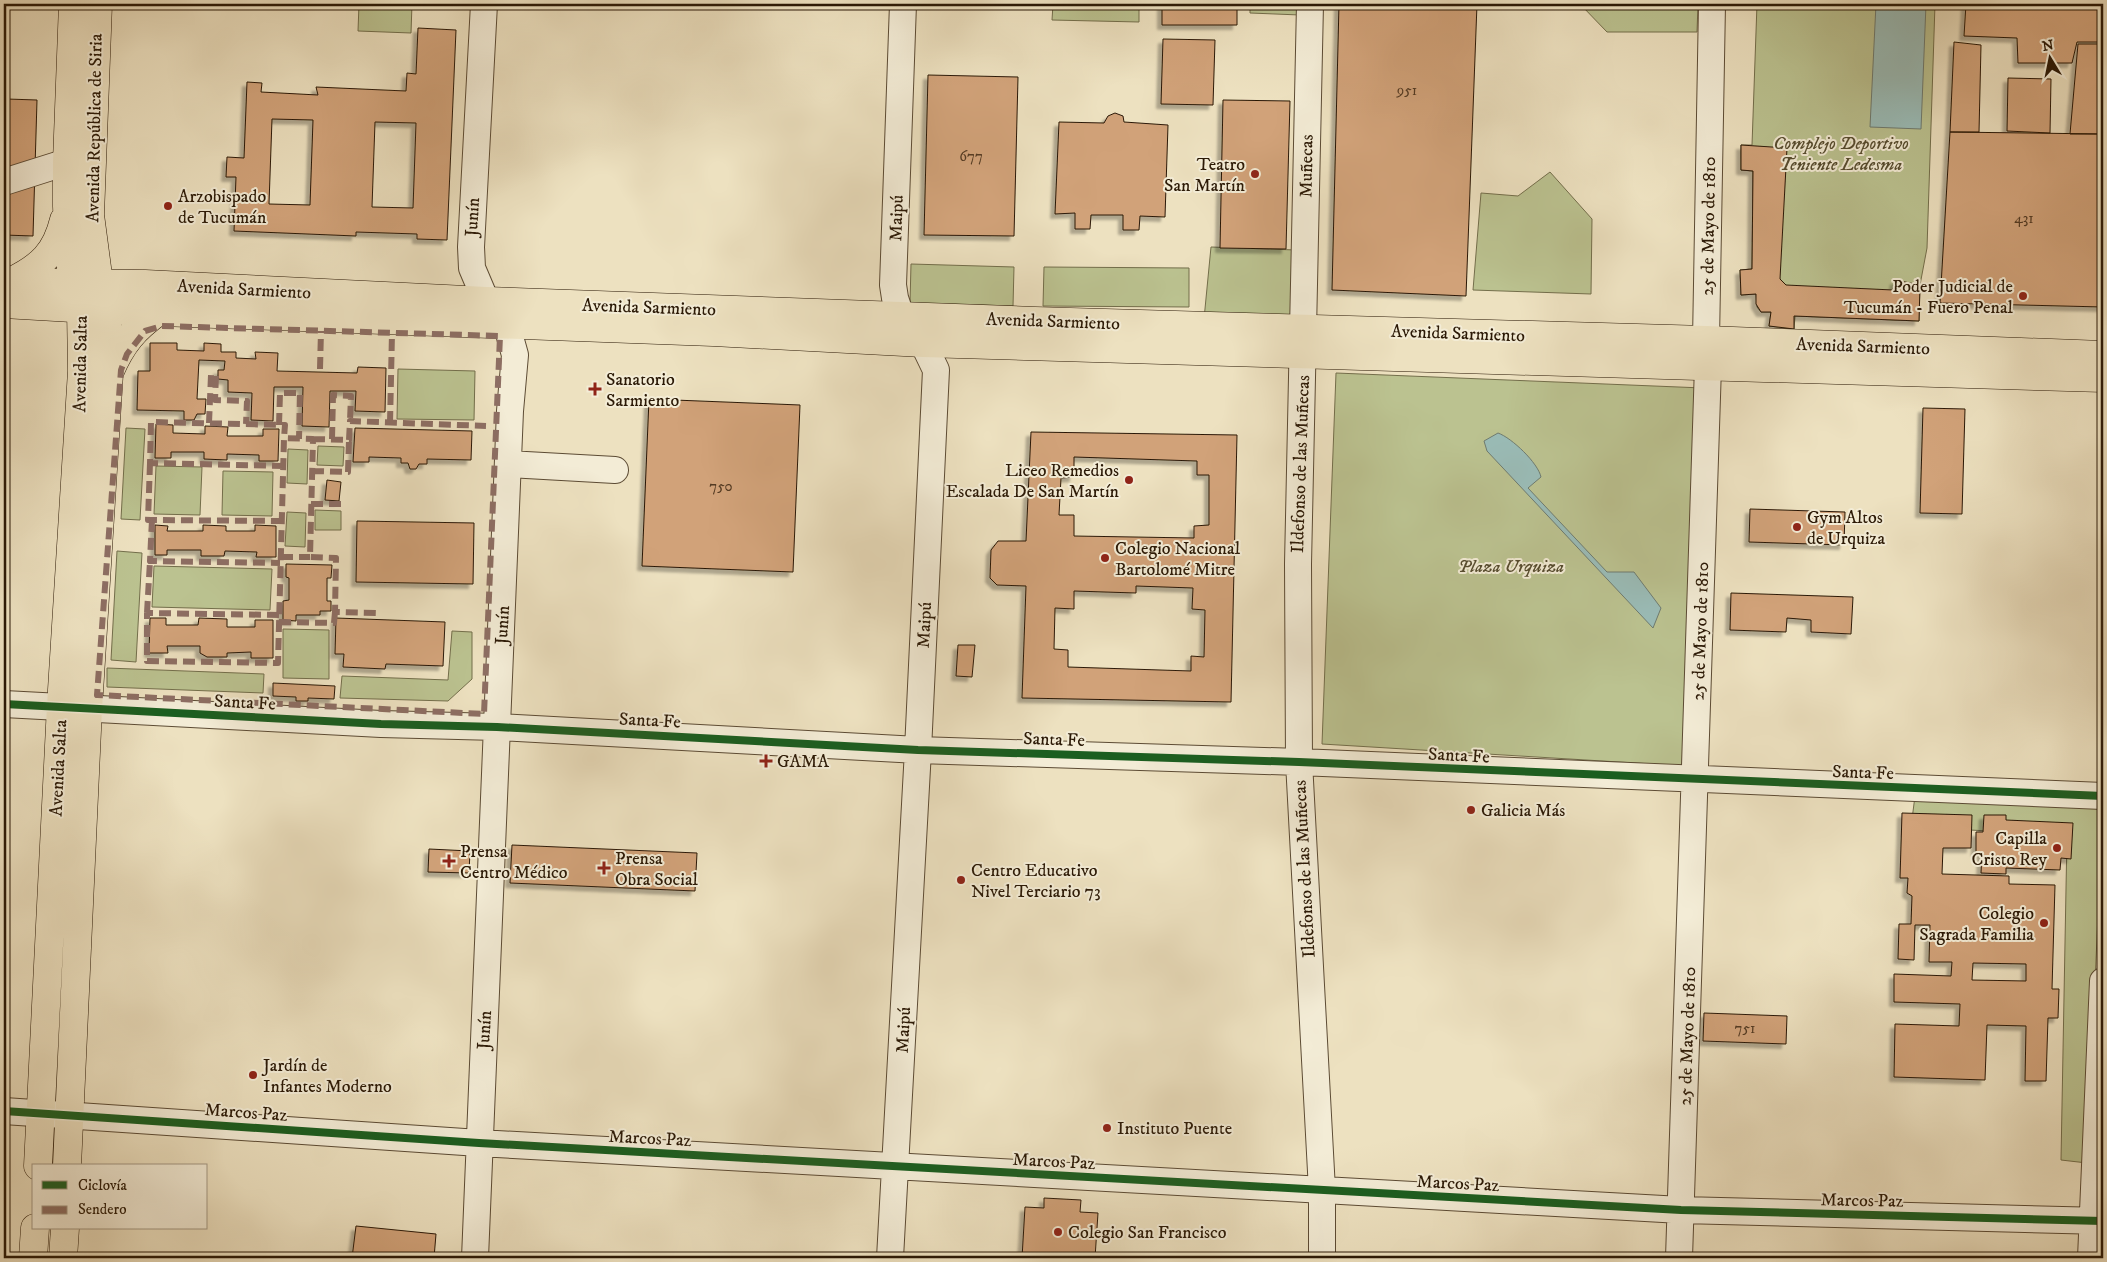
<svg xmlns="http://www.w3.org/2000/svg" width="2107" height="1262" viewBox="0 0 2107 1262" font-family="'IM FELL DW Pica',serif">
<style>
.green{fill:#bbc290;stroke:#736e4b}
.water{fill:#9abcb7;stroke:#6e7b70}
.building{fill:#d1a279;stroke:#2b1906;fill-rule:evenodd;filter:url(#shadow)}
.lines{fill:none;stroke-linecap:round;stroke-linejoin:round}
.minor-casing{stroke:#5c4b34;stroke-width:28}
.major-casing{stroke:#2b1906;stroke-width:29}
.minor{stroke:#f3ecd6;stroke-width:26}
.major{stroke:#ede1c0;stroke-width:28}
.quiet{stroke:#8d6e63;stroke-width:6;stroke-dasharray:12 6;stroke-linecap:butt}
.cycleway-casing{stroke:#f3ecd6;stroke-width:11}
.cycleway{stroke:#1b5e20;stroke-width:8}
.poi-dot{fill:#8f2418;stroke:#f3ecd6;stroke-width:2}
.labels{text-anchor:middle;stroke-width:4;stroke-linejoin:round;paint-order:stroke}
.number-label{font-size:15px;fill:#543b23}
.street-label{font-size:18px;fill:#2b1906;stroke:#f3ecd6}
.park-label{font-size:18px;font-style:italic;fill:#564c2f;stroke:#f3ecd6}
.poi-label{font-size:18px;fill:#2b1906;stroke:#f3ecd6;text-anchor:start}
</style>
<defs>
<filter id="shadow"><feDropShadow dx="-4.5" dy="4.5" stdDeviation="1" flood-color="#0004"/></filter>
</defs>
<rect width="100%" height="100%" fill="#ede1c0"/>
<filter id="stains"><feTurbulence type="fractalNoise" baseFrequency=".004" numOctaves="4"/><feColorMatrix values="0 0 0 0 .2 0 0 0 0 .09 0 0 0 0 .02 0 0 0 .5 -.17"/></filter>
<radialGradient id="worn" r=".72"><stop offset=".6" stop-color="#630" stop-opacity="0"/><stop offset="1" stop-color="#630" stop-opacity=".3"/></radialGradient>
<path class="green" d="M359,4H412L411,33L358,31Z
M1053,4H1139V22L1052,20Z
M1250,4H1301L1300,15L1250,13Z
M1580,4H1698L1697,32H1607Z
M1757,4H1935L1927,248L1920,285L1919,321L1795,316L1794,329L1769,326L1771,312H1761L1757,307L1756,294L1741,295L1740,270L1752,269L1753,171L1741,170V145H1752Z
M1550,172L1592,219L1591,294L1473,290L1481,193L1518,196Z
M1211,247L1296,250L1304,329L1204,319Z
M911,264L1014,267L1013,306L910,303Z
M1044,267L1189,268V307L1043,306Z
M398,369L475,371L474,420L397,419Z
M1336,373L1703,388L1685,766L1322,744Z
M126,428L145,429L140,520L121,519Z
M318,446L344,447L343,466L317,465Z
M288,449L308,450L307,484L287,483Z
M156,466L202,467L200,515L154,514Z
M223,471L273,472L272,516L222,515Z
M315,510L341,511V530H315Z
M287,512L306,513L305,547L285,546Z
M117,551L142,553L136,662L111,660Z
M154,566L272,569L270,610L152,607Z
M283,629L329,630V679L283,678Z
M452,631L472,632V679L448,701L340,698L342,676L448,680Z
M107,668L264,674L263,693L107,687Z
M1915,796L2103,802L2087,1163L2061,1160L2067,835L1911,827Z"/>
<path class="water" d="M1876,4H1926L1921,129L1870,127Z
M1498,433C1512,438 1538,463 1541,477L1528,488L1607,572H1634L1661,608L1653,628L1487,451L1484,441Z"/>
<path class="building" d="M1162,4H1237V25H1162Z
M1339,4H1477L1466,296L1332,290Z
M1966,4H2103V42H2077L2072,63H2018L2017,38L1964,36Z
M418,28L456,30L447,240L417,239V234L356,232V236L234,231L236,177H226L227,157L244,158L247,82L262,83L261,92L318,95L316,87L406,91L407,73L416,74ZM272,119L313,120L310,205L269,204ZM375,122L416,123L413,208L372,207Z
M1163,39L1215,40L1213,105L1161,104Z
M1954,42L1981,45L1979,132H1950Z
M2078,44H2103V134H2070Z
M928,75L1018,77L1014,236L924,235Z
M2008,78L2051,79L2050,133L2007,131Z
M7,99L37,100L33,236L4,235Z
M1223,100L1290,101L1286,249L1220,248Z
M1115,113L1123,116L1124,122L1168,125L1165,217L1140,216L1139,230H1123V215H1091L1090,229H1075V213L1055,214L1059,122L1104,123L1108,116Z
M1950,132L2103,134V307L1940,303Z
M1741,145L1787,148L1780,279L1786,285L1893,290L1895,280L1920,285L1919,321L1794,316V329L1769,326L1771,312H1761L1756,304V294L1741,295L1740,270L1752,269L1753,171L1741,170Z
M150,343H177V350L204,351V343L221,344V352H236V358L256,359L255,352L278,353L277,371L357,373L358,367L386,368L385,412L355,411L356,391H330L329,427L302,426L303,387H274L273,421L251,420L252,393L228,392V380L218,379V370H224L225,361L199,360L197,399H206L205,414H197L194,420H184V411L137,410L138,371H150Z
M649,399L800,405L793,572L642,566Z
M1923,408L1965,409L1962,514L1920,513Z
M156,424L173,425V433L205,434V426L228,427L227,436H263V429H279L278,461H259V455L227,454V460L204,459V452H171V458H155Z
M355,428L472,431L471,460L427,459V464H419L416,469H410L408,463H401V458L369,457V462H353Z
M1031,432L1237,435L1231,702L1022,698L1026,586L997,585L990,578L991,550L998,541H1026ZM1074,457L1197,461V475H1209V525L1194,526V538L1074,536V515H1059L1061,478L1074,477ZM1136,586L1193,588L1192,609L1205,610L1204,657L1191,656V671L1068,667V650L1054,649L1055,608L1074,609V591L1136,593Z
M327,480L341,482L339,501L325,500Z
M1750,509L1845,512L1844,545L1749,542Z
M357,521L474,523L473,584L356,582Z
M155,525L168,526L167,531H203V525L226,526V531H255V525L276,526V557H256L257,552L225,551L224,556H201V550H167V555H155Z
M286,564L332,565L331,578H327V601H331V611H320V615H296V621L283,620V601L289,600V578L286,577Z
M1731,593L1853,597L1851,634L1811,632V620L1787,618L1786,632L1730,630Z
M150,618H166V625H198L199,618L227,619V627H255V620H273V658H251V652L227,653V657H207L200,653V646H167L168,653H149Z
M336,618L445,622L443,666L386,664L385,669L343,667L344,654H335Z
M958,645H975L972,677L956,676Z
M273,683L335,686L334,699L308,698V701H296V697L273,696Z
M1902,813L1972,815L1971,848H1943L1942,874L2009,876V884L2055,885L2052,989H2059L2058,1018H2048L2046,1081H2025L2026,1026L1987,1025L1985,1080L1894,1077L1895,1024L1959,1026L1960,1004L1894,1002V974L1951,976L1952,962H1929L1930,925H1915L1914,960L1898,959L1899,924H1911L1912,896L1907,893L1908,878H1900ZM1973,963L2026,964V981L1972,980Z
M1984,815H2006V820L2073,823L2071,859L2061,858L2060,870L2006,868V874L1981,873L1982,853L1976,852V832H1983Z
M512,845L697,853L695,891L510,883Z
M429,849L470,851L469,873L428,872Z
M1704,1013L1787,1016L1786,1044L1703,1041Z
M1044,1198L1081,1200L1080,1212L1098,1213L1095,1258H1022L1025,1207L1044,1208Z
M356,1226L436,1234L434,1258H352Z"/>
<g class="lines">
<defs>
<path id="minor" d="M1310,4L1298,564L1299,762L1322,1190V1258
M4,182L67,162
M508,464L615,470
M4,704L381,724L497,727L918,750L1299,762L2103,796
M4,1111L479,1143L1681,1210L2103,1221
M475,1258L510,411L515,355L507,326L486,301L472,268L471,247L484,4
M890,1258L918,750L936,370L923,343L901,316L895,298L893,285L903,4
M1679,1258L1708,366L1706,340L1712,4
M2091,1258L2103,981"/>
<path id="major" d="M4,282L145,284L486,301L1035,321L1706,340L2103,355
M10,282C41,267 56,253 64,220
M4,304L107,310L713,332L923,343L2103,378
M110,371C122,343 134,329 159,311
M38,1166L61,706L82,371L81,309L69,257L67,206V162L73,4
M67,1166L88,708L109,373L107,310L99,283L90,215L98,4
M33,1258L35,1228
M63,1258L65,1228"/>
</defs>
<use href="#minor" class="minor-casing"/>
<use href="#major" class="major-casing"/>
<use href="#minor" class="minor"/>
<use href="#major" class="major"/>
<path class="quiet" d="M162,326L500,336L484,714L97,695L121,370L127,354L145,331Z
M320,369L321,331
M209,423L211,375H216L215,400L247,401L246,424
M390,423L392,333
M279,425L280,393H300L299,439
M313,439L349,440L350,421L486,426
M332,439L333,395L351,396L350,421
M150,463L148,520L282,521
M284,466L150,463L151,422L285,425L284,438
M312,471L348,472L349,440
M311,504H346
M152,520L150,561L280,563
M281,557H310
M147,613L150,561
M279,615L147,613V661L278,663L284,438L313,439L310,557L336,558L335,612L376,613
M279,622L334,623L335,612"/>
<defs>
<path id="cycleway" d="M4,704L381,724L497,727L918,750L1299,762L2103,796
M4,1111L479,1143L1681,1210L2103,1221"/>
</defs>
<use href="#cycleway" class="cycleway-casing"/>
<use href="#cycleway" class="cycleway"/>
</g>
<g class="poi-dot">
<circle cx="1255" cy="174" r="5"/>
<circle cx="168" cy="206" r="5"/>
<circle cx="2023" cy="296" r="5"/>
<path d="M592.5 381.5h5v5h5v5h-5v5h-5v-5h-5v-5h5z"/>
<circle cx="1129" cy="480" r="5"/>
<circle cx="1797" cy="527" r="5"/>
<circle cx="1105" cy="558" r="5"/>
<path d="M763.5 753.5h5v5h5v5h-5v5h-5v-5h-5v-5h5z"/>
<circle cx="1471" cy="810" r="5"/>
<circle cx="2057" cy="848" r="5"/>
<path d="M446.5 853.5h5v5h5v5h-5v5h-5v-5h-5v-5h5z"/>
<path d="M601.5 860.5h5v5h5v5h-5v5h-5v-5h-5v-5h5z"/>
<circle cx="961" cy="880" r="5"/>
<circle cx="2044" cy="923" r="5"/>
<circle cx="253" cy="1075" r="5"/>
<circle cx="1107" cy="1128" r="5"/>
<circle cx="1058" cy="1232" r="5"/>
</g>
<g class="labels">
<g class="number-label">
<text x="1407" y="95">951</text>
<text x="971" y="161">677</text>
<text x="2024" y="223">431</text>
<text x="721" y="491">750</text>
<text x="1745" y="1033">751</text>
</g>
<g class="street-label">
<text transform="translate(94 128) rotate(-89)" y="6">Avenida República de Siria</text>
<text transform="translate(1306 166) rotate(-89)" y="6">Muñecas</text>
<text transform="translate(472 217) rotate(-87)" y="6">Junín</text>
<text transform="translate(896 218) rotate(-88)" y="6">Maipú</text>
<text transform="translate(1708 226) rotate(-89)" y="6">25 de Mayo de 1810</text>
<text transform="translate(244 289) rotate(3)" y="6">Avenida Sarmiento</text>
<text transform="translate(649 307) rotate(2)" y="6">Avenida Sarmiento</text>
<text transform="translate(1053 321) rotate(2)" y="6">Avenida Sarmiento</text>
<text transform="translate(1458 333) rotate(2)" y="6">Avenida Sarmiento</text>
<text transform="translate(1863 346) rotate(2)" y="6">Avenida Sarmiento</text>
<text transform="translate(80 364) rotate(-89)" y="6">Avenida Salta</text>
<text transform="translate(1300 464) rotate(-88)" y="6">Ildefonso de las Muñecas</text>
<text transform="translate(502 625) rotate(-87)" y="6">Junín</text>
<text transform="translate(924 625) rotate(-87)" y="6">Maipú</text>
<text transform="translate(1700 631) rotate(-88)" y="6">25 de Mayo de 1810</text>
<text transform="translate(245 702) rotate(3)" y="6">Santa Fe</text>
<text transform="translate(650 720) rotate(3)" y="6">Santa Fe</text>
<text transform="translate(1054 739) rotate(2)" y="6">Santa Fe</text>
<text transform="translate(1459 755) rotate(3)" y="6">Santa Fe</text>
<text transform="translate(58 768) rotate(-87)" y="6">Avenida Salta</text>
<text transform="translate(1863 772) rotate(2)" y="6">Santa Fe</text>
<text transform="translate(1304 869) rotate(-93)" y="6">Ildefonso de las Muñecas</text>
<text transform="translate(484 1030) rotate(-87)" y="6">Junín</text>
<text transform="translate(903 1030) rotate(-87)" y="6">Maipú</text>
<text transform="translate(1687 1036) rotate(-88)" y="6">25 de Mayo de 1810</text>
<text transform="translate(246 1112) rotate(4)" y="6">Marcos Paz</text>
<text transform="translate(650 1138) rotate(3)" y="6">Marcos Paz</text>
<text transform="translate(1054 1161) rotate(3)" y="6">Marcos Paz</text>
<text transform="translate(1458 1183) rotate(3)" y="6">Marcos Paz</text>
<text transform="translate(1862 1200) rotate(1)" y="6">Marcos Paz</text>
</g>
<g class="park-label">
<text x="1841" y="149">Complejo Deportivo<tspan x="1841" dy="21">Teniente Ledesma</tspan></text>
<text x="1511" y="572">Plaza Urquiza</text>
</g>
<g class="poi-label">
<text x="1245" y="170" text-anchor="end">Teatro<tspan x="1245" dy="21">San Martín</tspan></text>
<text x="178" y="202">Arzobispado<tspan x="178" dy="21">de Tucumán</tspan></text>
<text x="2013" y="292" text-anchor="end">Poder Judicial de<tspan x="2013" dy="21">Tucumán - Fuero Penal</tspan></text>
<text x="606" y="385">Sanatorio<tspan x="606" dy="21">Sarmiento</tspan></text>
<text x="1119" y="476" text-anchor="end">Liceo Remedios<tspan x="1119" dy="21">Escalada De San Martín</tspan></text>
<text x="1807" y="523">Gym Altos<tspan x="1807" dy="21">de Urquiza</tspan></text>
<text x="1115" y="554">Colegio Nacional<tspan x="1115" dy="21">Bartolomé Mitre</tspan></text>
<text x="777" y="767">GAMA</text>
<text x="1481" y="816">Galicia Más</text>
<text x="2047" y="844" text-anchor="end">Capilla<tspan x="2047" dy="21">Cristo Rey</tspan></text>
<text x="460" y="857">Prensa<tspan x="460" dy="21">Centro Médico</tspan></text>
<text x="615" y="864">Prensa<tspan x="615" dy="21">Obra Social</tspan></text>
<text x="971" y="876">Centro Educativo<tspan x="971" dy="21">Nivel Terciario 73</tspan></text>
<text x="2034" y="919" text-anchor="end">Colegio<tspan x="2034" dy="21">Sagrada Familia</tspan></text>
<text x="263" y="1071">Jardín de<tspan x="263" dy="21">Infantes Moderno</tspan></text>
<text x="1117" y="1134">Instituto Puente</text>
<text x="1068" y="1238">Colegio San Francisco</text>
</g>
</g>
<rect width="2107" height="1262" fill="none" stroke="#ede1c0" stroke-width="20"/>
<rect x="5" y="5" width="2097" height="1252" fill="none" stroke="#2b1906" stroke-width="2.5"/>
<rect x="10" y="10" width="2087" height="1242" fill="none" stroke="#2b1906"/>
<rect x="32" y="1164" width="175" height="65" fill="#f3ecd6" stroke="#a39883"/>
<rect x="42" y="1181" width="25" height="8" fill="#1b5e20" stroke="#a39883"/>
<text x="78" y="1190" font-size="15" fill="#2b1906">Ciclovía</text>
<rect x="42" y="1206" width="25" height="8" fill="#8d6e63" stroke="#a39883"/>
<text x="78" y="1214" font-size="15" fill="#2b1906">Sendero</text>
<g transform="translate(2050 58) rotate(350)" stroke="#f3ecd6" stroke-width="4" paint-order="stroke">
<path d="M0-4L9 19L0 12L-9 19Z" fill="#2b1906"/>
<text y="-8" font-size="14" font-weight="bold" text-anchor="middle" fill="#2b1906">N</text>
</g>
<rect width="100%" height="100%" filter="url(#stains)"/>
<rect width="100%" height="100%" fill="url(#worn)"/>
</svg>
